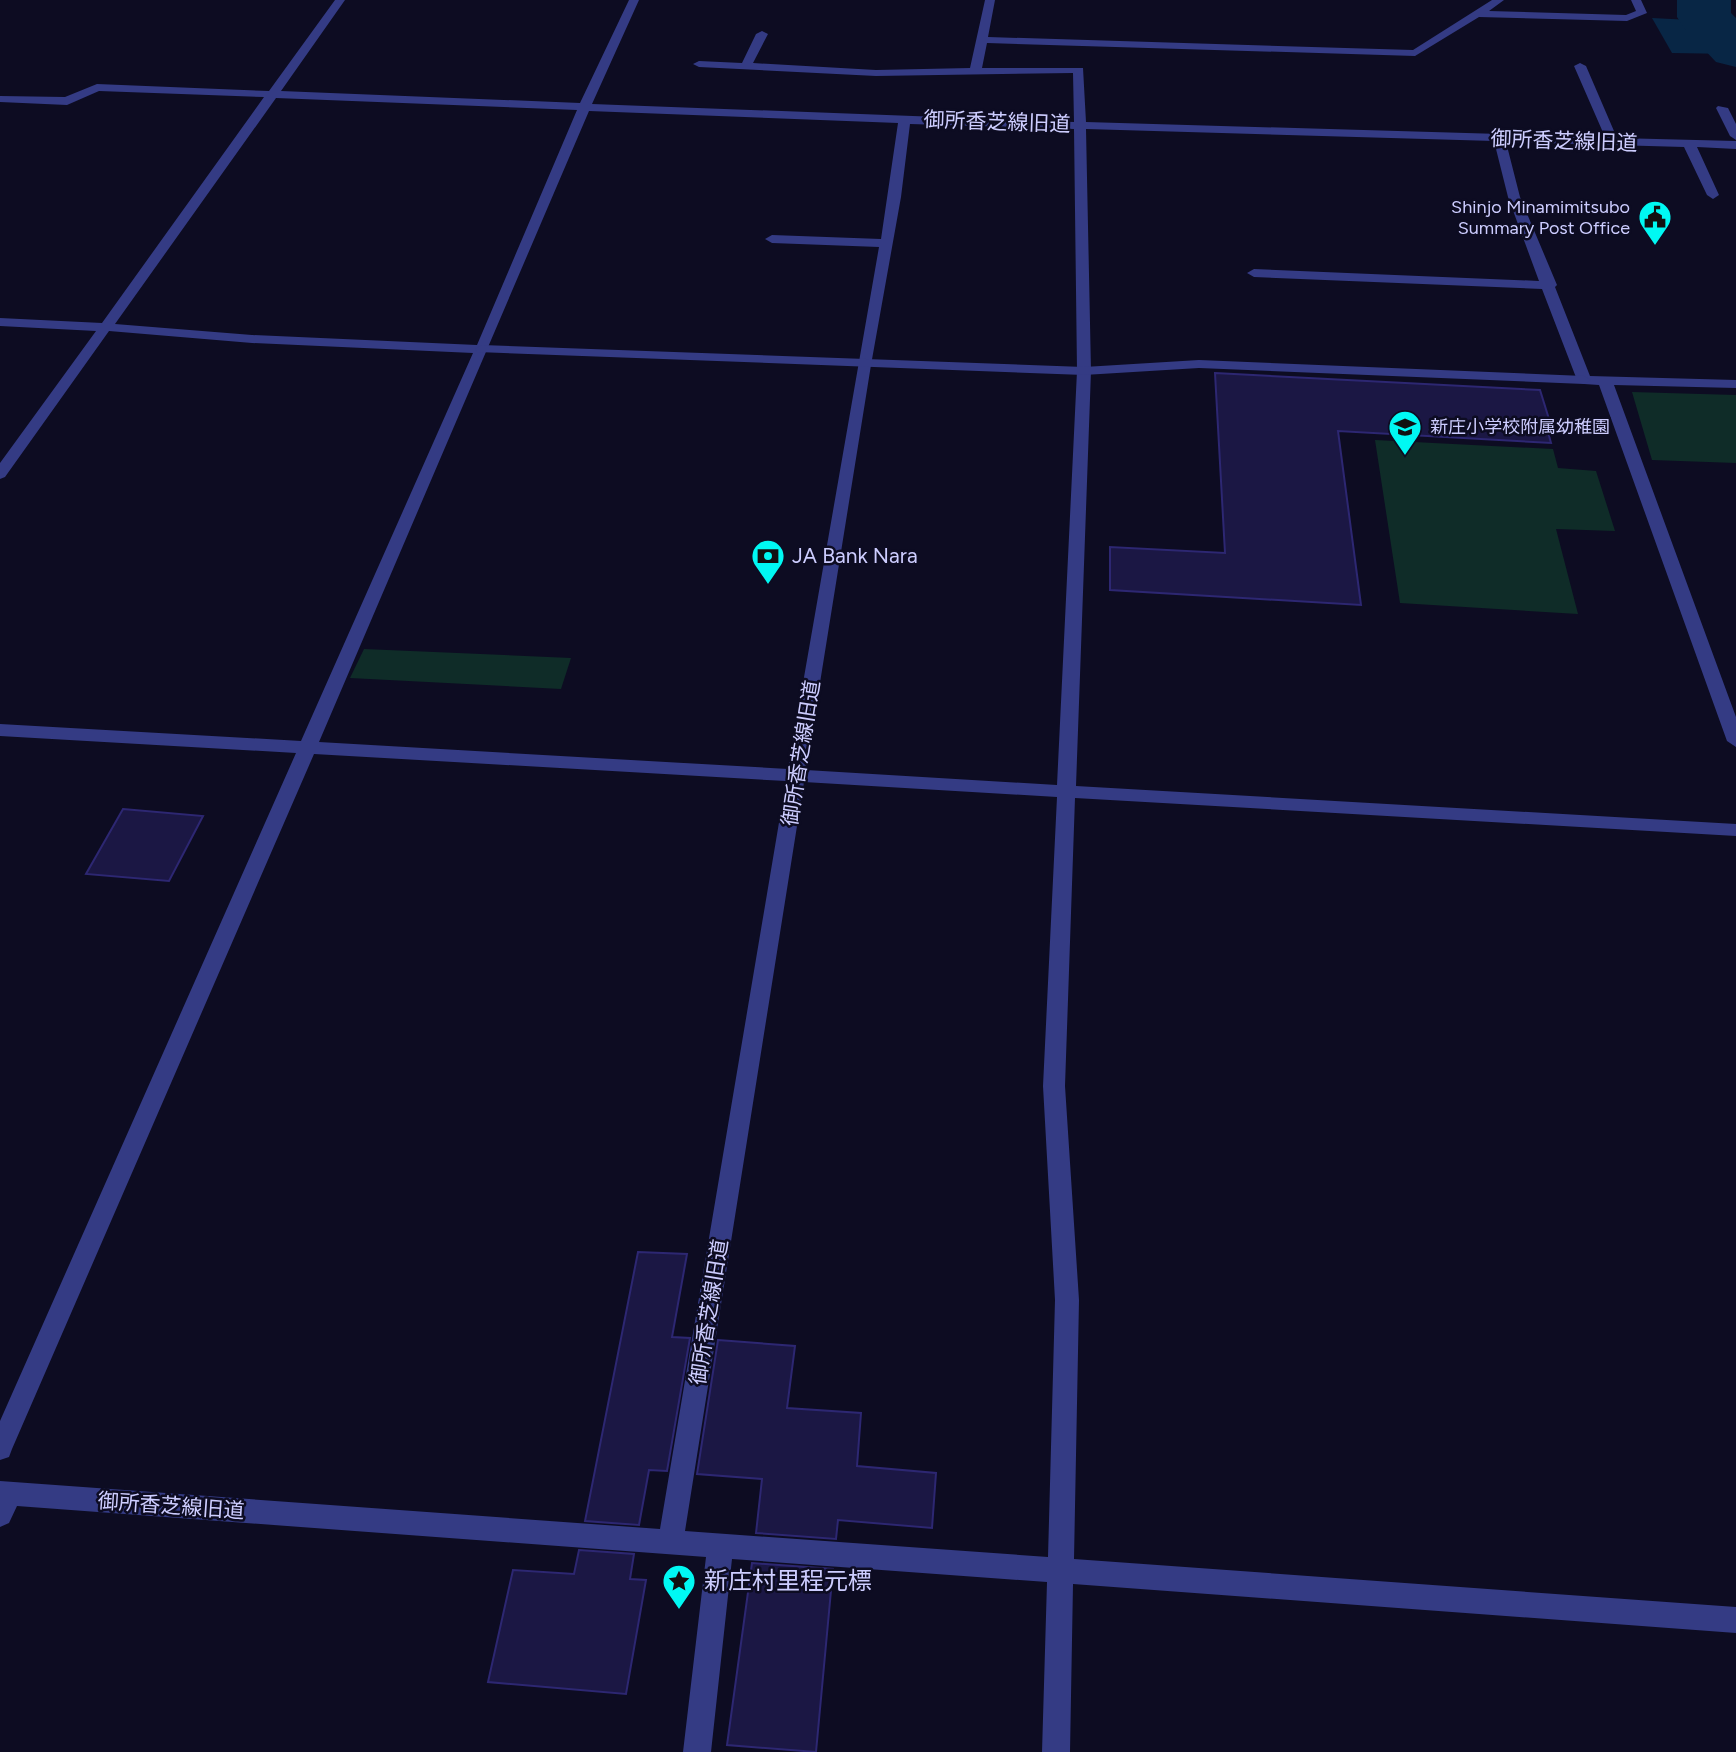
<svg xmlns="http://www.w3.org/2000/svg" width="1736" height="1752" viewBox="0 0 1736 1752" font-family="Figtree,'Noto Sans JP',sans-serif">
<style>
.green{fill:#0f2c28}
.water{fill:#082645}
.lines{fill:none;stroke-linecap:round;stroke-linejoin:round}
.river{fill:#082645;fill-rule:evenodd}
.building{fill:#1b1744;stroke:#2d2772;stroke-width:2}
.minor{fill:#343b84;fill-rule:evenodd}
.tertiary{fill:#343b84;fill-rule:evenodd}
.labels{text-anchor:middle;stroke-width:5;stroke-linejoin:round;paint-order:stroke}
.far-poi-label{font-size:18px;fill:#cdcdff;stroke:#0d0c22;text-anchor:end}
.street-label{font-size:21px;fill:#cdcdff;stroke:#0d0c22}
.poi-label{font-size:21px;fill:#cdcdff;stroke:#0d0c22;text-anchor:start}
.near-poi-label{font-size:24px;fill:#cdcdff;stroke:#0d0c22;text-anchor:start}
</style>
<rect width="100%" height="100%" fill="#0d0c22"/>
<path class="green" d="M1632,392L1736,395V463L1652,460Z
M1375,440L1553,449L1558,468L1596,471L1615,531L1556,529L1578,614L1400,603Z
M364,649L571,658L561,689L350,678Z"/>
<path class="water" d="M1652,18L1691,20L1732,54L1672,53Z"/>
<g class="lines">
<path class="river" d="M1677,0H1731V13L1736,18V67L1716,62L1685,29L1677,17Z"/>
</g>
<path class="building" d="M1215,373L1540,390L1553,432H1548L1551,443L1338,431L1361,605L1110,590V547L1225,553Z
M123,809L203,816L169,881L86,874Z
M638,1252L687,1254L672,1337L690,1338L667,1471L649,1470L639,1525L585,1521Z
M718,1340L795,1346L787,1408L861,1413L857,1466L936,1473L932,1528L838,1520L836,1539L756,1533L762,1479L697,1474Z
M579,1550L634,1554L630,1579L646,1580L626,1694L488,1682L513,1570L574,1574Z
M752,1563L833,1569L816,1752L727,1745Z"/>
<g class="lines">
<path class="minor" d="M335,0H345L281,91L580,103L629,0H639L592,104L1074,122L1073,73L876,76L699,67L693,64L699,61L742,63L756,34L762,31L768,34L753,63L876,70L970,68L985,0H995L988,37L1413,50L1492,0H1504L1489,11L1626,15L1636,11L1631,0H1641L1647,13L1627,21L1479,17L1415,56L987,43L982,68H1083L1086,122L1605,137L1574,66L1580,63L1586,66L1617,138L1736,141V149L1697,147L1719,195L1713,199L1707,195L1684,147L1506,142L1520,197L1557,285L1555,287L1590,376L1736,380V388L1614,385L1736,717V747L1727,741L1599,385L1584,384L1577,380L1542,289L1254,277L1247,273L1254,269L1539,281L1508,197L1494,141L1086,129L1091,371L1076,786L1736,824V836L1075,798L1065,1086L1079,1300L1074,1559L1736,1607V1633L1073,1584L1070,1752H1042L1047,1582L732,1559L711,1752H683L706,1557L17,1506L9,1523L0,1527V1481L660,1529L786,781L314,754L12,1449L9,1457L0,1460V1421L296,753L0,736V724L301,741L473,353L252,343L109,331L5,477L0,479V463L96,331L0,326V318L102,323L264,97L99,91L67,105L0,102V96L65,97L97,84L269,91ZM276,98L577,110L477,345L252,335L115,324ZM589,111L898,123L881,239L772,235L765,239L772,243L879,247L788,769L319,742ZM910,124L1074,129L1077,371L1057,785L806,770L871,365L901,197ZM804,782L1057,797L1043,1086L1055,1300L1048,1557L685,1531Z
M1718,106L1728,108L1736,124V140L1730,136L1716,108Z"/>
<path class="tertiary" d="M482,345L1084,367L1199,360L1584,376L1591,380L1584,384L1199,368L1084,375L477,352L475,349Z"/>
</g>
<defs>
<symbol id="civic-pin" viewBox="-11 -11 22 30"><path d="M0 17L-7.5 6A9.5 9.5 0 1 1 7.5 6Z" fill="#00f8f3" stroke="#0d0c22"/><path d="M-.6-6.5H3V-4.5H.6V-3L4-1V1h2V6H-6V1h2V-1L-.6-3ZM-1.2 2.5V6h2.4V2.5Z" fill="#111"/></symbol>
<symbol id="school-pin" viewBox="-11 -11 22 30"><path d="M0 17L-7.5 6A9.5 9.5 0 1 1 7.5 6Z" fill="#00f8f3" stroke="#0d0c22"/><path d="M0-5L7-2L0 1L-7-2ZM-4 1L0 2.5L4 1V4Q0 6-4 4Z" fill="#111"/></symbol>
<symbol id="bank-pin" viewBox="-11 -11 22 30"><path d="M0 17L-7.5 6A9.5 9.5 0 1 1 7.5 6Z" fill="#00f8f3" stroke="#0d0c22"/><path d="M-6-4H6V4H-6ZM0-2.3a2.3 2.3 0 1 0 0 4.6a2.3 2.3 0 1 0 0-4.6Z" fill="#111"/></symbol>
<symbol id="sight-pin" viewBox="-11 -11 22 30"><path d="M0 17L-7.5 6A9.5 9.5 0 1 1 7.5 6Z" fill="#00f8f3" stroke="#0d0c22"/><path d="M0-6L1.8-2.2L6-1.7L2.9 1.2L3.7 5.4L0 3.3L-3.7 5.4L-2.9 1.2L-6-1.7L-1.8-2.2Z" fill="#111"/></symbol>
</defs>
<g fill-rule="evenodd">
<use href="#civic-pin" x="1636" y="198" width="38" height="52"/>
<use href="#school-pin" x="1386" y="408" width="38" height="52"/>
<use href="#bank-pin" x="749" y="537" width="38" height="52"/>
<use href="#sight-pin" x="660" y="1562" width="38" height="52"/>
</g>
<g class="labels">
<g class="far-poi-label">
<text x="1630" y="213">Shinjo Minamimitsubo<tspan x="1630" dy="21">Summary Post Office</tspan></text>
<text x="1430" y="433" text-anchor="start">新庄小学校附属幼稚園</text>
</g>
<g class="street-label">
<text transform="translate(997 122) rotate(2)" y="7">御所香芝線旧道</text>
<text transform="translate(1564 141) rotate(2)" y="7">御所香芝線旧道</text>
<text transform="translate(801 753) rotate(-81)" y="7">御所香芝線旧道</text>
<text transform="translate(709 1312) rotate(-81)" y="7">御所香芝線旧道</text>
<text transform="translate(171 1506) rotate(4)" y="7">御所香芝線旧道</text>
</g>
<g class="poi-label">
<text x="792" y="563">JA Bank Nara</text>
</g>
<g class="near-poi-label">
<text x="704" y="1589">新庄村里程元標</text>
</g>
</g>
</svg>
